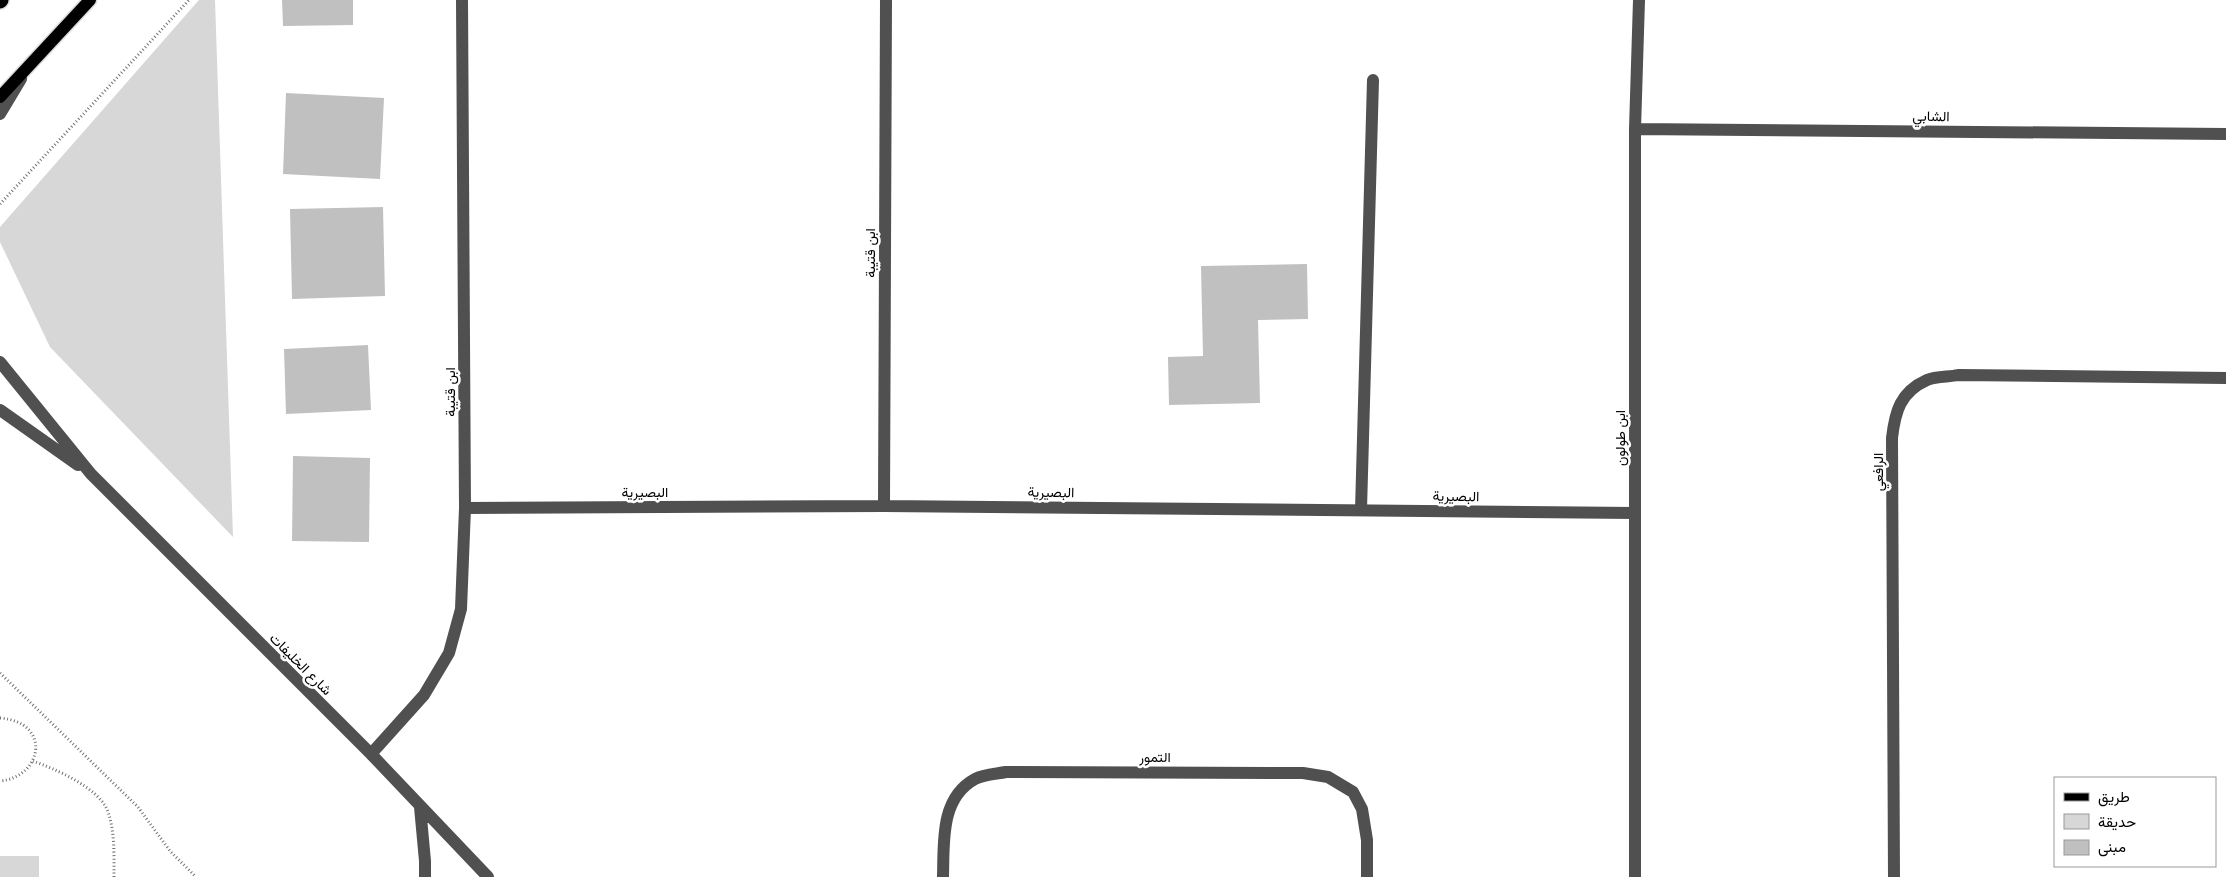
<svg xmlns="http://www.w3.org/2000/svg" width="2226" height="877" viewBox="0 0 2226 877" font-family="'Open Sans',Vazirmatn,sans-serif">
<style>
.green{fill:#d7d7d7}
.building{fill:#c0c0c0}
.lines{fill:none;stroke-linecap:round;stroke-linejoin:round}
.major-casing{stroke:#dbdbdb;stroke-width:15}
.highway-casing{stroke:#dbdbdb;stroke-width:18}
.path{stroke:#727272;stroke-width:3;stroke-dasharray:1 2.5;stroke-linecap:butt}
.minor{stroke:#505050;stroke-width:12}
.major{stroke:#000;stroke-width:12}
.highway{stroke:#000;stroke-width:15}
.labels{text-anchor:middle;stroke-width:5;stroke-linejoin:round;paint-order:stroke}
.street-label{font-size:14px;fill:#000;stroke:#fff}
</style>
<rect width="100%" height="100%" fill="#fff"/>
<path class="green" d="M199,0H215L233,537L50,347L0,242V227Z
M0,856H39V877H0Z"/>
<path class="building" d="M282,0H353V25L283,26Z
M286,93L384,98L380,179L283,174Z
M383,207L385,296L292,299L290,209Z
M1307,264L1308,319L1258,320L1260,403L1169,405L1168,357L1203,356L1201,266Z
M368,345L371,410L286,414L284,349Z
M293,456L370,458L369,542L292,541Z"/>
<g class="lines">
<defs>
<path id="major" d="M0,97L90,0"/>
<path id="highway" d="M0,1L1,0"/>
</defs>
<use href="#major" class="major-casing"/>
<use href="#highway" class="highway-casing"/>
<path class="path" d="M0,204L189,0
M0,673L138,807L170,851L196,877
M0,718C52,722 43,777 0,781
M33,761C55,769 100,788 108,812C115,832 114,856 114,877"/>
<path class="minor" d="M0,114L21,79
M1635,129L2226,134
M0,362L91,474L371,754L488,877
M0,410L78,465
M884,506L886,0
M465,508L884,506L1635,513
M1361,510L1373,80
M371,754L424,695L449,653L461,609L465,508L462,0
M420,807L425,861V877
M943,877C944,842 940,798 975,779C984,774 996,774 1006,772L1303,773L1328,777L1353,792L1362,809L1367,840V877
M1635,877V129L1639,0
M1894,877L1892,438C1895,412 1900,392 1927,380C1936,376 1949,377 1958,375L2226,378"/>
<use href="#major" class="major"/>
<use href="#highway" class="highway"/>
</g>
<g class="labels">
<g class="street-label">
<text transform="translate(1931 116) rotate(1)" y="5">الشابي</text>
<text transform="translate(870 253) rotate(-90)" y="5">ابن قتيبة</text>
<text transform="translate(450 392) rotate(-90)" y="5">ابن قتيبة</text>
<text transform="translate(1620 438) rotate(-90)" y="5">ابن طولون</text>
<text transform="translate(1878 472) rotate(-90)" y="5">الرافعي</text>
<text x="645" y="497">البصيرية</text>
<text transform="translate(1051 492) rotate(1)" y="5">البصيرية</text>
<text transform="translate(1456 496) rotate(1)" y="5">البصيرية</text>
<text transform="translate(301 664) rotate(45)" y="5">شارع الخليفات</text>
<text x="1155" y="762">التمور</text>
</g>
</g>
<rect x="2054" y="777" width="162" height="90" fill="#ffffff" stroke="#999999"/>
<rect x="2064" y="793" width="25" height="8" fill="#000000" stroke="#999999"/>
<text x="2098" y="802" font-size="15" fill="#000000">طريق</text>
<rect x="2064" y="814" width="25" height="15" fill="#d7d7d7" stroke="#999999"/>
<text x="2098" y="827" font-size="15" fill="#000000">حديقة</text>
<rect x="2064" y="840" width="25" height="15" fill="#c0c0c0" stroke="#999999"/>
<text x="2098" y="852" font-size="15" fill="#000000">مبنى</text>
</svg>
